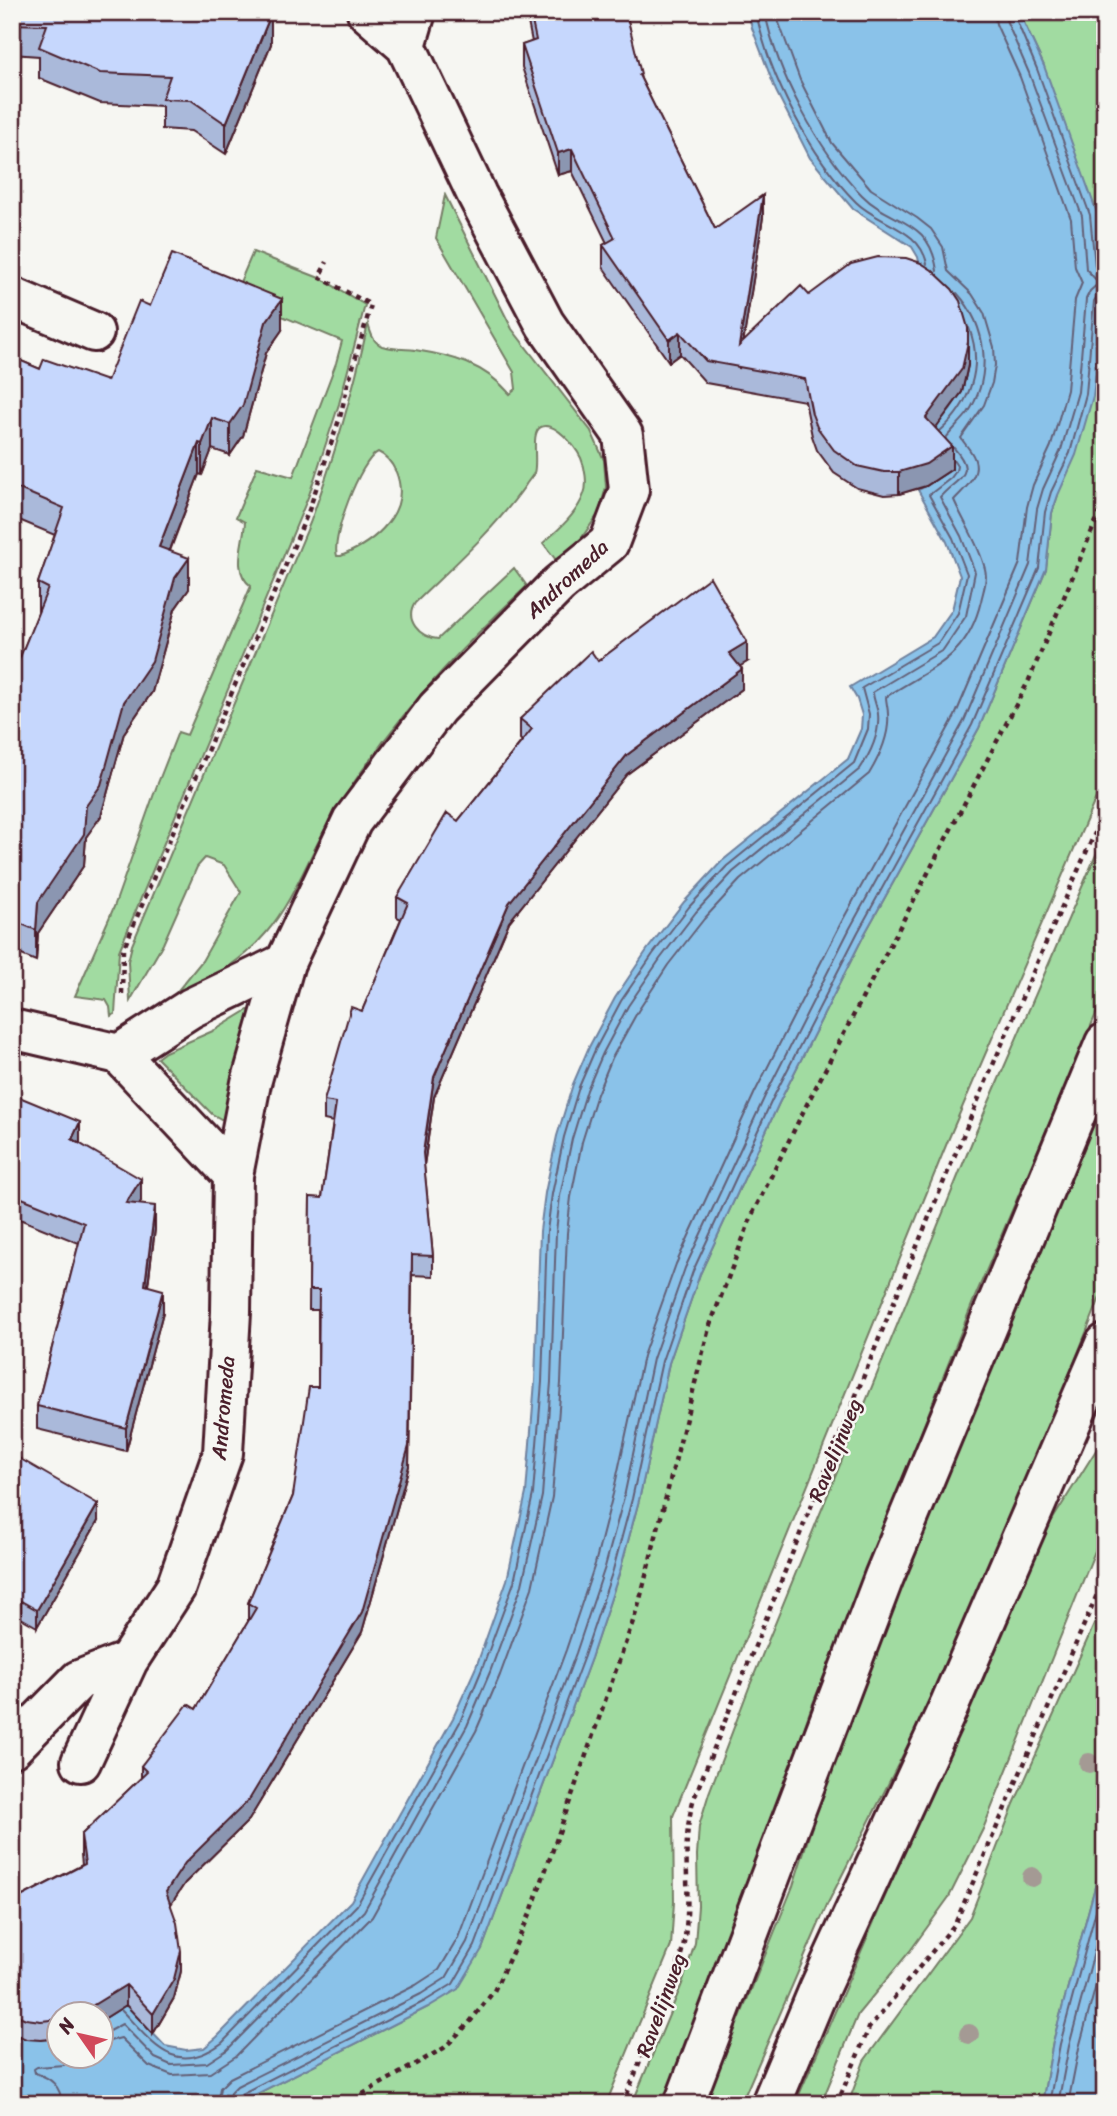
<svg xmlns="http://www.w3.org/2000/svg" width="1117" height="2116" viewBox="0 0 1117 2116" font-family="Sriracha,sans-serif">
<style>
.green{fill:#a1dba1;stroke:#767d66;stroke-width:2;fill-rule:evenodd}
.water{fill:#8ac2e9;stroke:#70819d;stroke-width:2}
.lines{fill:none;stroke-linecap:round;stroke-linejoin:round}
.shore{stroke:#646077;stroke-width:2}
.street-casing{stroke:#4a1f2b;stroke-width:44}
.secondary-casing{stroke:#4a1f2b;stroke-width:44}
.path{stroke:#4a1f2b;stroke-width:4.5;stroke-dasharray:5 5;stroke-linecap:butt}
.street{stroke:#f6f6f2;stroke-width:38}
.secondary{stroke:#f6f6f2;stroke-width:38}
.tree{fill:#a49a94}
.wall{fill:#aab9da;stroke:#4a1f2b;stroke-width:2}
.shaded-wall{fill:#8b96b1;stroke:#4a1f2b;stroke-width:2}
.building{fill:#c6d7fd;stroke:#4a1f2b;stroke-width:2}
.labels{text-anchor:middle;stroke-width:5;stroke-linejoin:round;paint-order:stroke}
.street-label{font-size:21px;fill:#4a1f2b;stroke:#f6f6f2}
</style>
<rect width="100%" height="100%" fill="#f6f6f2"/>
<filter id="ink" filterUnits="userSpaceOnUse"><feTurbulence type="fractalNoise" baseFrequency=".0143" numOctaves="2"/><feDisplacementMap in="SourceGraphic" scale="14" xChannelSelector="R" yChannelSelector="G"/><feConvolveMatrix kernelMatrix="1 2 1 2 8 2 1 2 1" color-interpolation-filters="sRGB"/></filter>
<g filter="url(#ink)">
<path class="green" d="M1019,12H1105V777L949,1138L673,1816L674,1902L671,1946L606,2104H237L428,2007L482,1949L591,1658L620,1571L639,1500L669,1363L700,1274L779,1103L864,935L979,728L1046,569L1052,513L1058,495L1044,66Z
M445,195L512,329L591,431L604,460L606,487L599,513L580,540L556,560L543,543C558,530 577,514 584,494C588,484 585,467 581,458C575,446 555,421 541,427C530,432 538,461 534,473C532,477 527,482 525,486C494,530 453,566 415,603C404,620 419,637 438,639L514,568L527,586C468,641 413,698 367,764C351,785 337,809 324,831C305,866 292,902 266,933C241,963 206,983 171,999L202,961L241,892L224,865L205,858L197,867L163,944L130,1001L128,961L132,945L310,523C334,458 353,392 368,324C371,334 373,342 382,346C392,349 405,349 415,350C453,356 484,364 510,394L516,389L514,372L436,238ZM378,452C387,456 392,463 396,472C412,512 375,542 341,556H337C331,538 360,460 378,452Z
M253,252L322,279L365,305L339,404L309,495L119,951L115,1014L111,1016L110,1007L106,1000L75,996L114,907L156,788L178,732L187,735L251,586C231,571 244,542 245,522L236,517L257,467L293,477L336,363L342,341L234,296Z
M1105,834V993L975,1297L810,1711L746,1898L666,2104H632L682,1984L695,1943L698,1906L697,1855L699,1826L709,1793L750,1685L976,1132Z
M248,1010L257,1011L226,1119H221L212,1114L157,1058L165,1052L215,1030Z
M1105,1084V1285L1027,1481L963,1628L914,1733L827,1905L741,2104H705L793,1886L828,1776L912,1558Z
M1105,1436V1526L983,1829L949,1897L910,1951L858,2014L821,2104H795L993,1647L1051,1522Z
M1105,1600V1850L1053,2042L1042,2104H848L864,2061L970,1917L1014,1804Z"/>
<path class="water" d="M748,12H1019L1044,66L1097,213L1102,278L1099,349L1093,396L1076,455L1058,495L1052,513L1046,569L979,728L864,935L779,1103L700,1274L669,1363L639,1500L620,1571L591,1658L482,1949L458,1989L428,2007L237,2104H46L12,2094V2033L27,2039H59L60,2056H102L104,1982L165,2046L186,2050L204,2048L217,2037L351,1901L453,1718L476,1667L507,1580L526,1493L535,1381L540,1231L545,1193L557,1136L573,1084L589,1047L615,998L647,950L684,902L722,861L848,759L861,729L862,715L857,699L850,687L933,637L952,610L960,576L947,542L918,490L926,486L906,418L936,425C958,404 969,381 968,350L921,271L918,257L912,247L853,209L810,158L776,91L752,28Z
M1105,1850V2104H1042L1053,2042Z"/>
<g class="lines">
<path class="shore" d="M756,12C769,76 810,156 856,202C879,225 920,228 927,264
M765,12C777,74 818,150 862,195C891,225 930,217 937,271
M1013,12L1037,69L1090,215L1095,266L1098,271L1105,272
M940,431C970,405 984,366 969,328
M946,438C953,429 961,422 968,413C993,375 987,326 957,293
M121,2010C153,2043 174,2078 222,2043L357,1905L460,1722L482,1669L514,1582L533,1494L542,1382L547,1231L552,1194L564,1137L579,1087L595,1050L621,1001L653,954L689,907L727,866L854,763L868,729L869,714L862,688L938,643L958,613L967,574L953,538L929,495L951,478L956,471L957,466L953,460
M102,2032L109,2031L122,2024L155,2058L171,2065L207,2063L227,2050L364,1911L467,1726L490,1672L522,1585L542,1496L551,1382L556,1232L560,1196L572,1139L587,1090L603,1053L628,1006L660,959L696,912L733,872L860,769C870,754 880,734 878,714C877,706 873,699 873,692L943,650L966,616L975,572L961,536L940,497C957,477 979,476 953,447
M102,2043L121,2038L149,2066L172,2075L210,2073L236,2056L372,1917L476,1731L500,1675L532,1588L552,1497L561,1383L567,1233L571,1197L582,1142L597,1094L612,1058L638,1011L668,965L704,919L740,880L869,774C880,756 890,735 888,714C888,708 886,702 886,697C931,667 967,660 981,601C983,591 988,580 985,569C979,544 964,523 954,500C966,487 985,473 971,452C968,447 964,443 961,438L984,405L992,383L995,365L994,347L984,313L972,294L948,271L943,247L931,229L917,218L871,189L832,143L800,80L775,12
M62,2104C61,2086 51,2078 35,2073L34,2069L37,2067L64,2065L79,2056
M217,2104L220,2088L230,2078L416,1985L439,1970L458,1938L566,1650L595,1564L613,1494L643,1356L676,1264L755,1092L841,923L955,716L1020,563L1027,507L1033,485L1051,446L1067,390L1075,300L1082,283L1075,267L1071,219L1020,77L996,24L994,12
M227,2104L230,2093L237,2086L421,1994L446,1978L467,1942L576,1653L605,1567L624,1497L653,1359L685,1268L765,1096L850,928L964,721L1030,565L1037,509L1043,489L1061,450L1078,392L1086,299L1090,291L1099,283L1086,269L1082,216L1029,73L1006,20L1005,12
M236,2104L237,2098L241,2094L425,2001L453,1984L475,1946L584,1656L613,1570L632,1499L662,1361L693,1271L772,1100L858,932L972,725L1039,568L1045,512L1051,492L1070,453L1086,394L1094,301L1098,295L1105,294
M1049,2104L1060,2044L1105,1877
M1058,2104L1069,2046L1105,1911
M1068,2104L1079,2048L1105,1952"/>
<defs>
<path id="street" d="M367,12L406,46
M12,297L94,332
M12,1029L119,1054
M119,1054L191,1008L285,963L352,821L437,708L559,584L609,543L629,490L623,435L545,324L477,195L406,46L416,12
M119,1054L233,1175
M12,1748L79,1680L128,1661
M81,1762L128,1661L176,1587L223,1453L231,1312L233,1175L251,1083L285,963"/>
<path id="secondary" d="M684,2104L884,1577L1105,1043
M771,2104L819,1989L949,1706L1105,1344"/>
</defs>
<use href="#street" class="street-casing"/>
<use href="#secondary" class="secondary-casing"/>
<path class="path" d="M122,994L123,950L309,510L340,417L348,384L371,305L319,277L327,262
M345,2104L444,2048L469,2023L494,1991L531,1912L638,1607L709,1328L752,1215L806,1106L1029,680L1105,500
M623,2104L675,1975C680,1959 685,1943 686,1927C691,1881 680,1846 694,1798C827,1468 957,1135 1105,811
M837,2104L869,2028L955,1924L1105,1576"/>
<use href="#street" class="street"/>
<use href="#secondary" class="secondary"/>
</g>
<g class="tree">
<circle cx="1089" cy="1763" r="10"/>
<circle cx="1032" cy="1877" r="10"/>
<circle cx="969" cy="2034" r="10"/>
</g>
<path class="wall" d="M12,12L271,44L226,154L191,131L162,129V106L100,103L39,78V56L12,54Z
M526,12H626L641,79L715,229L763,217L743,342L809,295L968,365L962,392L935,428L952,469L926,486L899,494L884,495L857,488L834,473L817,450L812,436L805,401L706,383L680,354L669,362L603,267V245L607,243L572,171L558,175L522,67V45L532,42Z
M150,306L282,330L266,353L243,436L230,455L212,449L202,475L199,474L170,551L189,589L175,609L152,692L124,733L101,816L86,837L84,865L38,933L36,961L12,951V677L38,614V583L55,535L12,517V357L40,369L107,381Z
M598,661L747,662L740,666L742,689L627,774L509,922L434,1097L424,1165L433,1256V1276L412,1275L409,1466L362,1632L249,1820L185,1883L170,1905L181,1971L174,1998L153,2034L126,2005L102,2020V2014H60V2038L41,2040L26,2039L12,2033V1891L19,1898L82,1865L81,1855V1835L141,1778V1766L196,1709L248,1622V1603L293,1496L318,1387V1310H309L310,1197L322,1198L333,1122L324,1120V1101L401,919L397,917V897L522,741L520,739V719Z
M12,1094L80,1143L141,1201L139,1205L155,1229L148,1286L163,1312L126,1451L37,1429V1406L79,1243L12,1216Z
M12,1454L98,1521L37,1627L21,1618L12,1629Z"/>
<path class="shaded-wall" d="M271,14V44L226,154V124Z
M572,149V171L558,175V153Z
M763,195V217L739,369V346Z
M282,299V330L266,353L243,436L230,455V424L266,322Z
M680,332V354L669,362V340Z
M968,342V365L962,392L926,441V418Z
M212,418V449L202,475V444Z
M199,443V474L159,578V547Z
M952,446V469L926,486L899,494V472Z
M189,558V589L175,609L152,692L124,733L101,816L86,837L84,865L38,933L36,961V930L38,902L86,806L124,702L175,578Z
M747,642V662L729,673V653Z
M742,669V689L627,774L509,922L434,1097L423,1172V1153L434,1077L509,903L627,755Z
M80,1122V1144L72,1139Z
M141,1179V1201L126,1226V1203Z
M155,1206V1229L145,1308V1285Z
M412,1255L409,1466L362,1632L249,1820L185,1883L166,1912V1892Z
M163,1290V1312L126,1451V1428Z
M98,1504V1521L37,1627V1610Z
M21,1601V1618L12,1629V1612Z
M181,1951V1971L174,1998L153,2034V2014Z
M126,1985V2005L102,2020V2014H77Z"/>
<path class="building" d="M12,12H267L271,14L226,124L191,100L162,99L170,76L100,73L39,47L47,25L12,24Z
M530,12H626L641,74L639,75L715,229L763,195L739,346L801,286L809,295L851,264L878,257L906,258L921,263L932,270L952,289L960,301L968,328V342L962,369L926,418L952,446L926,464L899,472H884L857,466L834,450L817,427L812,414L805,379L706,361L680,332L669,340L603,245L615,238L572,149L558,153L522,45L536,40Z
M172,254L282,299L266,322L243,405L230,424L212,418L202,444L199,443L159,547L189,558L175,578L152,661L124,702L101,785L86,806L84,834L38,902L36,930L12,920V677L48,588L38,583L64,508L12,486V357L40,369L44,359L107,381L139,301L150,306Z
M710,577L747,642L729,653L742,669L627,755L509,903L434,1077L423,1153L433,1256L412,1255L409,1446L362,1612L249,1800L185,1863L166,1892L177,1923L181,1951L174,1979L153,2014L126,1985L82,2012L77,2014H60V2019L41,2021L26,2019L12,2013V1891L19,1898L85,1864L81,1835L147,1772L141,1766L188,1704L196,1709L256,1608L248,1603L293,1496L309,1387H318L319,1290H309L310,1197L322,1198L336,1103L324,1101L351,1007L362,1011L408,903L397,897L447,813L458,821L532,729L520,719L591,651L598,661Z
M12,1094L80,1122L72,1139L141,1179L126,1203L155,1206L145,1285L163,1290L126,1428L37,1406L84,1223L12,1194Z
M12,1454L98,1504L37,1610L21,1601L12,1612Z"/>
</g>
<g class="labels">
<g class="street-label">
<text transform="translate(567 579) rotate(-43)" y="7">Andromeda</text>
<text transform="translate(223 1408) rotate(-85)" y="7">Andromeda</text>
<text transform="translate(835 1450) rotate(-68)" y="7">Ravelijnweg</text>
<text transform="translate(661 2005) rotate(-70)" y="7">Ravelijnweg</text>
</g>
</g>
<rect width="1117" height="2116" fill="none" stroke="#f6f6f2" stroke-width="42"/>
<rect x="21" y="21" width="1075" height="2074" fill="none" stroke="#4a1f2b" stroke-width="2.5" filter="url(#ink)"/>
<g transform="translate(80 2035) rotate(304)"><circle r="33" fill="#f6f6f2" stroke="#b1a0a2" stroke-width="2"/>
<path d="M0-5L12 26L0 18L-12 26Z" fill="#d1495b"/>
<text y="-10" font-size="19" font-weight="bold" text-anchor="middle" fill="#4a1f2b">N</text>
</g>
</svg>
